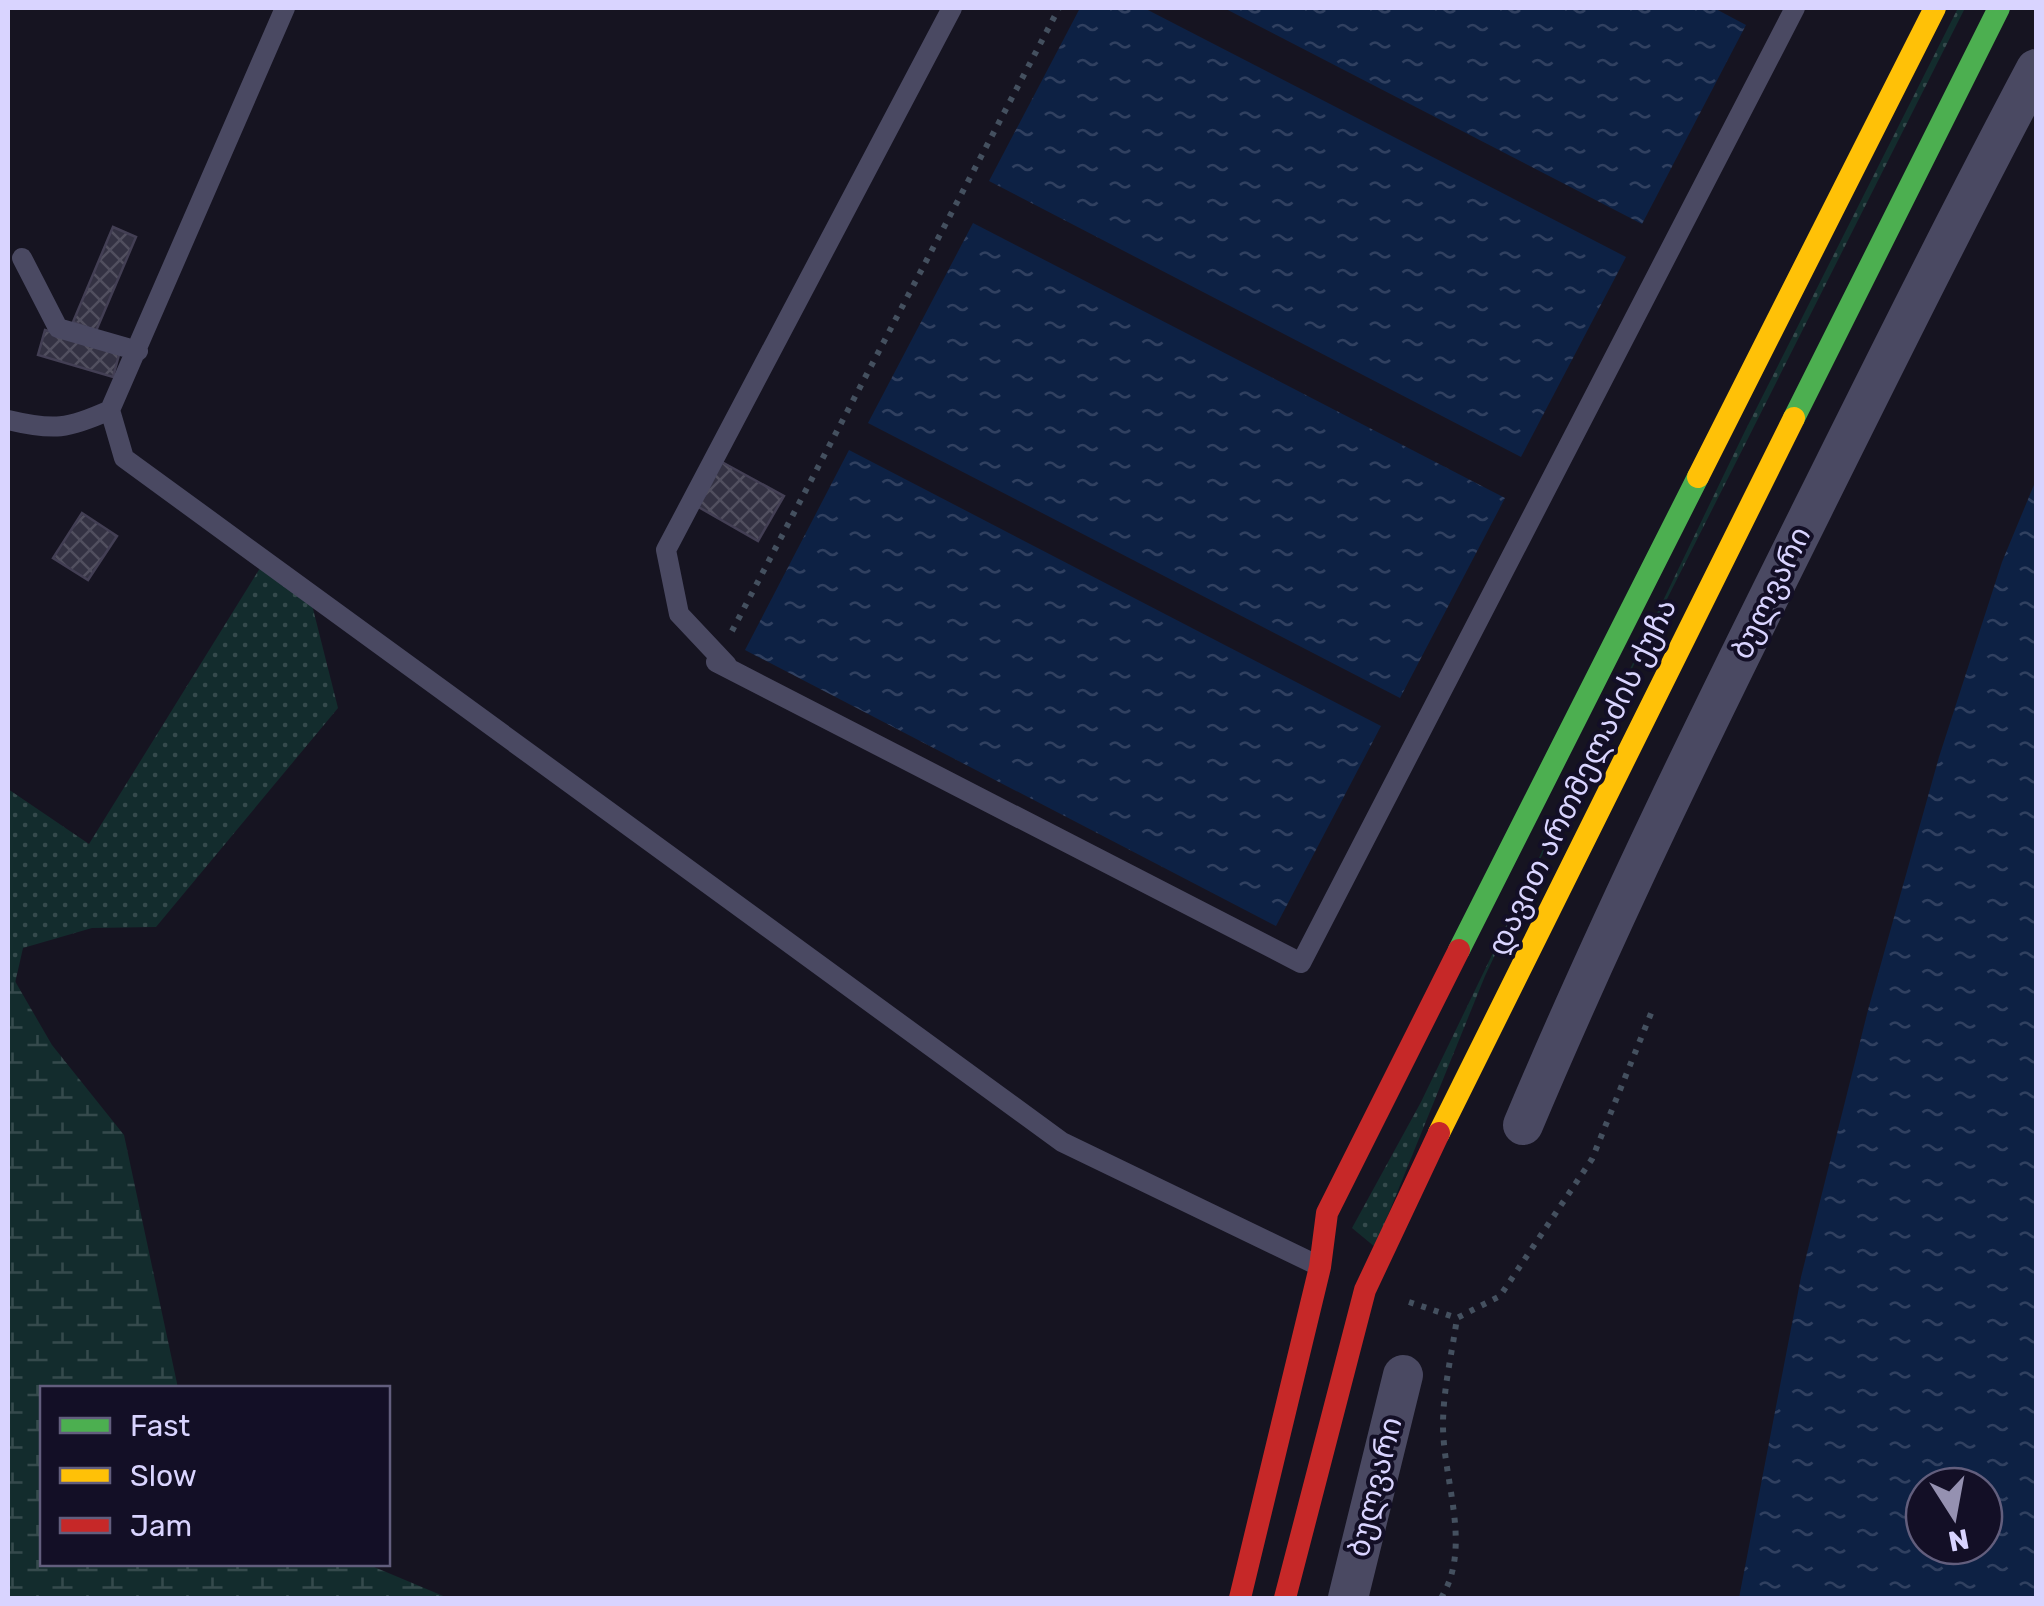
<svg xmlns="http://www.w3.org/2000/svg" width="2044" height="1606" viewBox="0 0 2044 1606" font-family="Rubik,'Noto Sans Georgian',sans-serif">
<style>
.grass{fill:url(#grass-dots)}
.wetland{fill:url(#wetland-marsh)}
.water{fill:url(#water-ripples);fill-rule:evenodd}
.building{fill:url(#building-cross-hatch);stroke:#433f54;stroke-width:2.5}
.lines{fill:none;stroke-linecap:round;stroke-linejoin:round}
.path{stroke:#44505f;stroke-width:6;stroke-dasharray:5 8;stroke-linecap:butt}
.lane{stroke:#4a4962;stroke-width:20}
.street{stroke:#4a4962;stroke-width:40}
.fast{stroke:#4caf50;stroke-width:22}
.slow{stroke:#ffc107;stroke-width:22}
.jam{stroke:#c62828;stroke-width:22}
.labels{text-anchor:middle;stroke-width:8;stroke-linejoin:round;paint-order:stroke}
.street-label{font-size:30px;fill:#d9d4ff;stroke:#130f26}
</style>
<defs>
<pattern id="grass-dots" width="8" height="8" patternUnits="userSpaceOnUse" patternTransform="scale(2.5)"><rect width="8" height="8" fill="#132c2d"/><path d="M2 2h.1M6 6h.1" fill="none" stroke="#354a4c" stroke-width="1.8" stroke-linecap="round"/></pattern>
<pattern id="wetland-marsh" width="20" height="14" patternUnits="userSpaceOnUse" patternTransform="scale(2.5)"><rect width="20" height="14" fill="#132c2d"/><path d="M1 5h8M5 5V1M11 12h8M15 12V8" fill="none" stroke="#354a4c"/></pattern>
<pattern id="water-ripples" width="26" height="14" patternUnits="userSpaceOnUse" patternTransform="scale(2.5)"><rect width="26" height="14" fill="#0d2144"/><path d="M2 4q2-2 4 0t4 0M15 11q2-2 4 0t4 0" fill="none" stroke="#304060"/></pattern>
<pattern id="building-cross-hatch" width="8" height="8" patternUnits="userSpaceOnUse" patternTransform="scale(2.5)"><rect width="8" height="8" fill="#343243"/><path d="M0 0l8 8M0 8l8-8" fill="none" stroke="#514f5f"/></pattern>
</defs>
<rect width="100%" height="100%" fill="#161421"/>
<path class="grass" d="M1958,8H1965L1607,718L1485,976L1375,1247L1352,1228L1421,1102L1745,431Z
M265,560L309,593L338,708L156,927L92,928L23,948L8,1014V789L89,844Z"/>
<path class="wetland" d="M8,969L52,1045L124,1135L178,1388H42V1564H367L448,1598H8Z"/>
<path class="water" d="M1080,8H1144L1626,257L1521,457L989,181Z
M1224,8H1714L1746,25L1642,224Z
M973,223L1505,498L1400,698L868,423Z
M849,450L1381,726L1276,926L745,650Z
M2036,480V1598H1739L1801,1277L1868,1010L1939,757L2002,562ZM1984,1486V1546H1924V1486Z"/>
<path class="building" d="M113,227L136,237L96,331L73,322Z
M45,330L120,351L113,377L38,355Z
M720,461L784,496L758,541L695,505Z
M82,513L117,536L88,580L53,558Z"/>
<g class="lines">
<path class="path" d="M732,631L1059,8
M1409,1302L1457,1318L1500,1296L1592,1159L1654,1006
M1441,1598C1473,1547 1443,1481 1443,1425C1443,1390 1452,1353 1457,1318"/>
<path class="lane" d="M285,8L110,410L124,458L1062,1142L1319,1266
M952,8L666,550L679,614L727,665L716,662L1301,963L1795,8
M22,258L58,328L138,351
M8,420C54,431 68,429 110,410"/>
<path class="street" d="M1523,1125C1611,916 1712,711 1813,508C1886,361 1959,214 2036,69
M1348,1598L1403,1375"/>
<path class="fast" d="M1794,418L1999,8
M1459,950L1698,477"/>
<path class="slow" d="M1698,477L1935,8
M1439,1133L1794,418"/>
<path class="jam" d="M1240,1598L1320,1267L1327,1213L1459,950
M1285,1598L1365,1290L1439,1133"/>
</g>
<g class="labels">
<g class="street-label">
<text transform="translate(1771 593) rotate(-64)" y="10">ბულვარი</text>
<text transform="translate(1582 777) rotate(-64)" y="10">დავით ართმელაძის ქუჩა</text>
<text transform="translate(1375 1487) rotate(-76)" y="10">ბულვარი</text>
</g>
</g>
<rect width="2044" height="1606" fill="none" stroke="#d9d4ff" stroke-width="20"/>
<rect x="40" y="1386" width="350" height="180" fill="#130f26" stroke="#625e7d" stroke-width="2.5"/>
<rect x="60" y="1418" width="50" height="15" fill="#4caf50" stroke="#625e7d" stroke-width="2.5"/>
<text x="130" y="1436" font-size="30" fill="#d9d4ff">Fast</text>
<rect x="60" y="1468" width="50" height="15" fill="#ffc107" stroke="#625e7d" stroke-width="2.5"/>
<text x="130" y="1486" font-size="30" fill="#d9d4ff">Slow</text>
<rect x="60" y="1518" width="50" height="15" fill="#c62828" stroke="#625e7d" stroke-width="2.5"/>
<text x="130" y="1536" font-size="30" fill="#d9d4ff">Jam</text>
<g transform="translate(1954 1516) rotate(169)"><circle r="48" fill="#130f26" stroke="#625e7d" stroke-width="2.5"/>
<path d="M0-8L18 38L0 25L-18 38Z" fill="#9591b1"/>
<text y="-15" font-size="28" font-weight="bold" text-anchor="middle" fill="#d9d4ff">N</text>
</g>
</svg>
